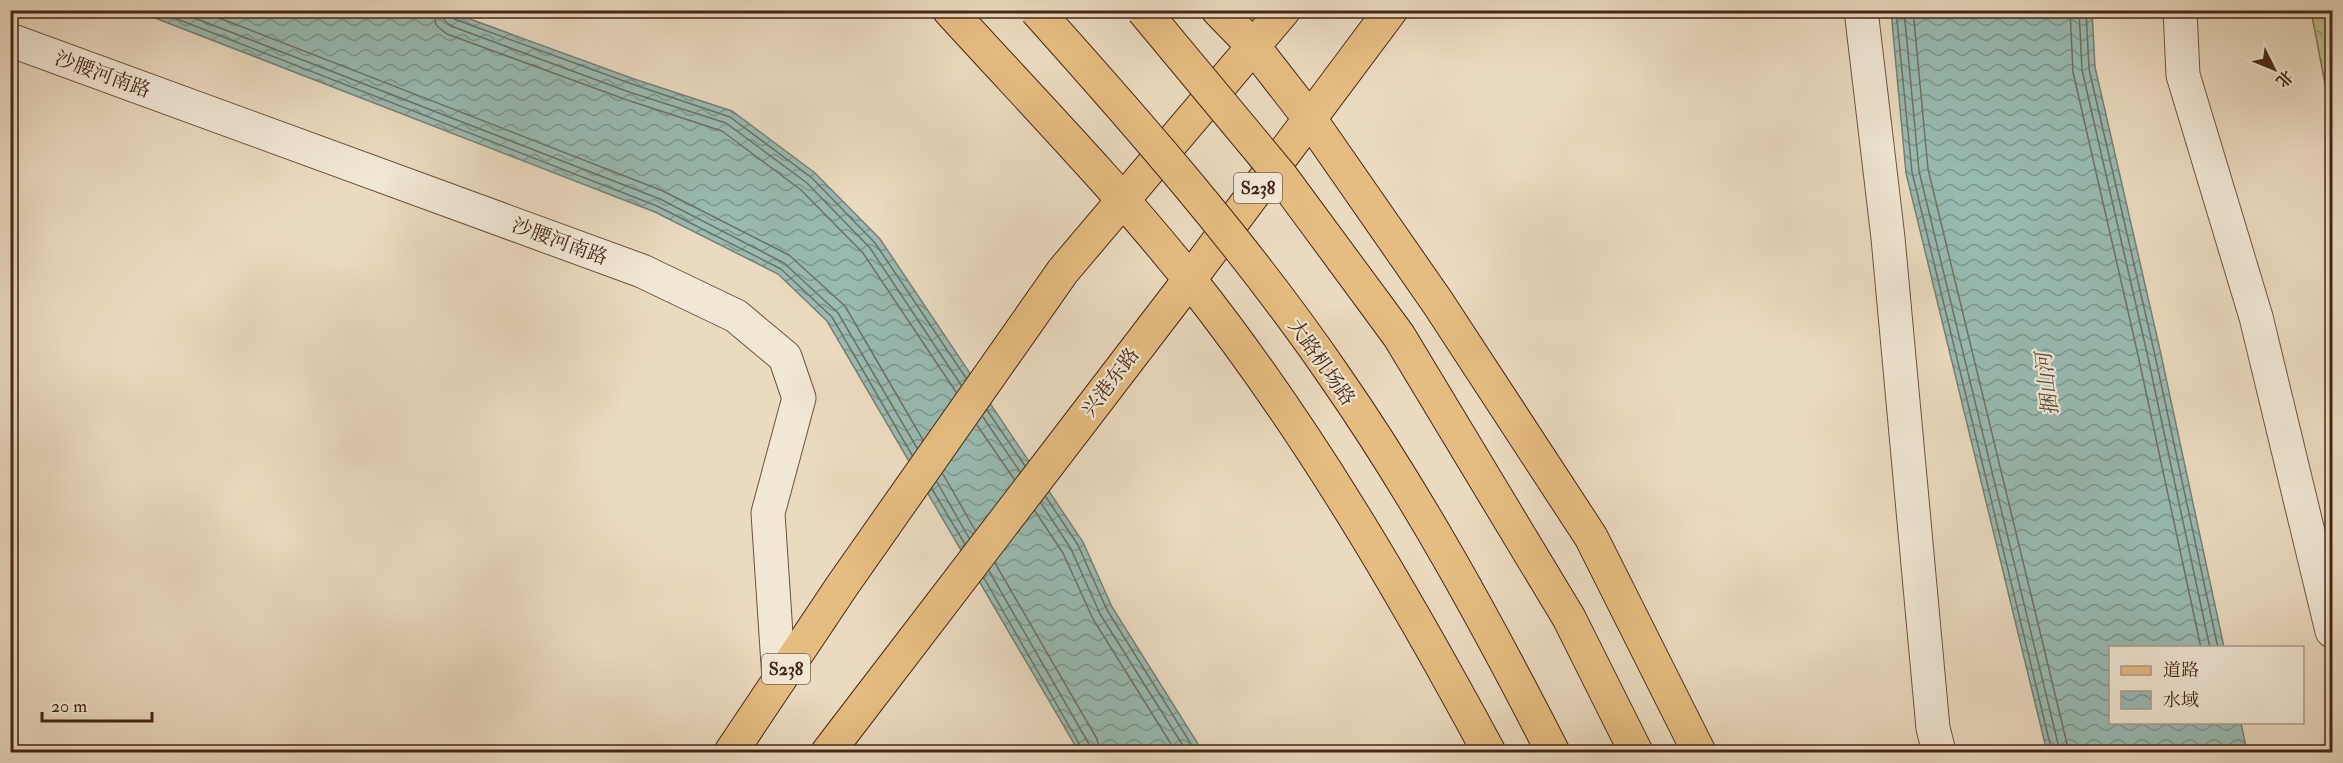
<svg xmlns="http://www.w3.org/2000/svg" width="2343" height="763" viewBox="0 0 2343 763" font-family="'IM FELL Double Pica','Noto Serif SC',serif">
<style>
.forest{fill:url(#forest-crowns);stroke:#827252;stroke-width:1.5}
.water{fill:url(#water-waves);stroke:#787f74;stroke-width:1.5}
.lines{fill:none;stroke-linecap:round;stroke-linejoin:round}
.shore{stroke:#707064;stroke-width:1.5}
.street-casing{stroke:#705340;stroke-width:35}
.primary-casing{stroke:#472616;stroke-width:35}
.street{stroke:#f1e7d5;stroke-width:33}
.primary{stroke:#e5bd80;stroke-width:33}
.primary-bridge-casing{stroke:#472616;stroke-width:35;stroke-linecap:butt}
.primary-bridge{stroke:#e5bd80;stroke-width:33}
.labels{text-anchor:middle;stroke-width:4.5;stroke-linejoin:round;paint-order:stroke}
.shield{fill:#f1e7d5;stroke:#7a604f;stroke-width:1.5}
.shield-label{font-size:18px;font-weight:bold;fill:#472616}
.street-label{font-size:20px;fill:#472616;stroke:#f1e7d5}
.water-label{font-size:21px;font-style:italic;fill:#5b4b3d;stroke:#f1e7d5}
</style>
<defs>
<pattern id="forest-crowns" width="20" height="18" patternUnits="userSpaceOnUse" patternTransform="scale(1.5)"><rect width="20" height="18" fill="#bcbe8e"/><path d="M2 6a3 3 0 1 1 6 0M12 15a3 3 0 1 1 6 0" fill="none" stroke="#9b9a73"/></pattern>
<pattern id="water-waves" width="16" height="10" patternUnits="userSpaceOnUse" patternTransform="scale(1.5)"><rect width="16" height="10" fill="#98bbb2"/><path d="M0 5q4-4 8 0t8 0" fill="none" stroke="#7e9890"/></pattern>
</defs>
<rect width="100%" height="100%" fill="#eadabf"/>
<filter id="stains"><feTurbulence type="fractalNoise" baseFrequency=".00333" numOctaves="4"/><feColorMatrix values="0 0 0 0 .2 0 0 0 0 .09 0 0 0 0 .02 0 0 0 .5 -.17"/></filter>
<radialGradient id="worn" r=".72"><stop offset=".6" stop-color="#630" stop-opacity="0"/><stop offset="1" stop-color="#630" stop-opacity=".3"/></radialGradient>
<path class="forest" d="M2311,11H2332V120Z"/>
<path class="water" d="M137,11H448L634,79L732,111L815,173L880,239L1083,542L1112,607L1203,752H1079L827,321L778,274L655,212Z
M1891,11H2092L2095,67L2160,350L2224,647L2110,648V722L2241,723L2247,752H2047L1906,173Z"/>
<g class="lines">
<path class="shore" d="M154,10L657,206L781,269L832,317L912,455
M174,10L660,199L784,263L838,313L917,448
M199,10L663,191L789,255L845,306L923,440
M433,10L436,25L447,34L627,100L722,131L801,190L863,253L956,392
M442,10L444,20L451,26L629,92L726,123L807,183L870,248L961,385
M449,10L454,19L632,84L730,117L812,178L875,243L966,378
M1896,10L1912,172L2052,752
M1904,10L1919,171L2060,752
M1913,10L1928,169L2069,752
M2070,10L2073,72L2138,355L2201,648
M2079,10L2082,70L2147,353L2210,648
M2086,10L2089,69L2154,351L2218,648
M987,410L1025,466
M983,417L1020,472
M977,425L1014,479
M943,474L975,530
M937,482L969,538
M932,489L965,544
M1046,497L1078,545L1107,610L1196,752
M1041,503L1071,549L1100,614L1187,752
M1035,511L1063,553L1093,619L1176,752
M995,563L1097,739L1100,752
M989,571L1089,744L1091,752
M984,578L1084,752"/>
<defs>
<path id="street" d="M1861,10L1888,238L1933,728L1939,752
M2180,10L2183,75L2256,317L2332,631
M10,40L642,271L736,316L785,357L799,398L768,513L779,680"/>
<path id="primary" d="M949,10C1030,99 1115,186 1190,280C1306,426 1401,589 1489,752
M1218,10L1254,47L1310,119L1438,303L1591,537L1699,752
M731,752L842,586L1063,271L1284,10
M828,752L1190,279L1391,10"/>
</defs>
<use href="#street" class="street-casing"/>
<use href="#primary" class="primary-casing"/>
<use href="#street" class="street"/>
<use href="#primary" class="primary"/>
<defs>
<path id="primary-bridge" d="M1036,10C1140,126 1245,246 1333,374C1416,493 1487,623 1553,752
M1143,10L1281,176L1399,336L1569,618L1636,752"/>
</defs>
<use href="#primary-bridge" class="primary-bridge-casing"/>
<use href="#primary-bridge" class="primary-bridge"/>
</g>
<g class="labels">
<g class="shield">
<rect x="1234" y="173" width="48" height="30" rx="4.5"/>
<rect x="762" y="654" width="48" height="30" rx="4.5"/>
</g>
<g class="shield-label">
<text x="1258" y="194">S238</text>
<text x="786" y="675">S238</text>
</g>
<g class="street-label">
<text transform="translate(103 74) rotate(20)" y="7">沙腰河南路</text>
<text transform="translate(560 241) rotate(20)" y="7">沙腰河南路</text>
<text transform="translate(1322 362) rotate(55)" y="7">大路机场路</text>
<text transform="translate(1110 382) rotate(-53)" y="7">兴港东路</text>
</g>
<g class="water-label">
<text transform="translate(2047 384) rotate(-97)" y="7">捆山河</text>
</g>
</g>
<rect width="2343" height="763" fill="none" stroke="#eadabf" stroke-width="36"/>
<rect x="12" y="12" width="2319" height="739" fill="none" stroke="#472616" stroke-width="3"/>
<rect x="18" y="18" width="2307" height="727" fill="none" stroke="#472616" stroke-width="1.5"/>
<rect x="2109" y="646" width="195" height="78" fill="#f1e7d5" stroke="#ad9a89" stroke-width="1.5"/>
<rect x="2121" y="666" width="30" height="9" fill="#e5bd80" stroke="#ad9a89" stroke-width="1.5"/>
<text x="2163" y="676" font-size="18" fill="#472616">道路</text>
<rect x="2121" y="691" width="30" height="18" fill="url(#water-waves)" stroke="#ad9a89" stroke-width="1.5"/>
<text x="2163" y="706" font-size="18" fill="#472616">水域</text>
<g transform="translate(2274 69) rotate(133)" stroke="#f1e7d5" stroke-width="4.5" paint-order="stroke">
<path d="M0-4.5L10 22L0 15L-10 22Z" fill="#472616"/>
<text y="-9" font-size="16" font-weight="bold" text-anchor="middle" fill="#472616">北</text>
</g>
<path d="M42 712v9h110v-9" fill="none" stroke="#472616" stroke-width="3"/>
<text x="51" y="712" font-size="18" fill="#472616" stroke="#f1e7d5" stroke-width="4.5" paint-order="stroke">20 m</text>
<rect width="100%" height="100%" filter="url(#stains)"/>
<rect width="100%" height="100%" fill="url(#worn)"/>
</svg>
